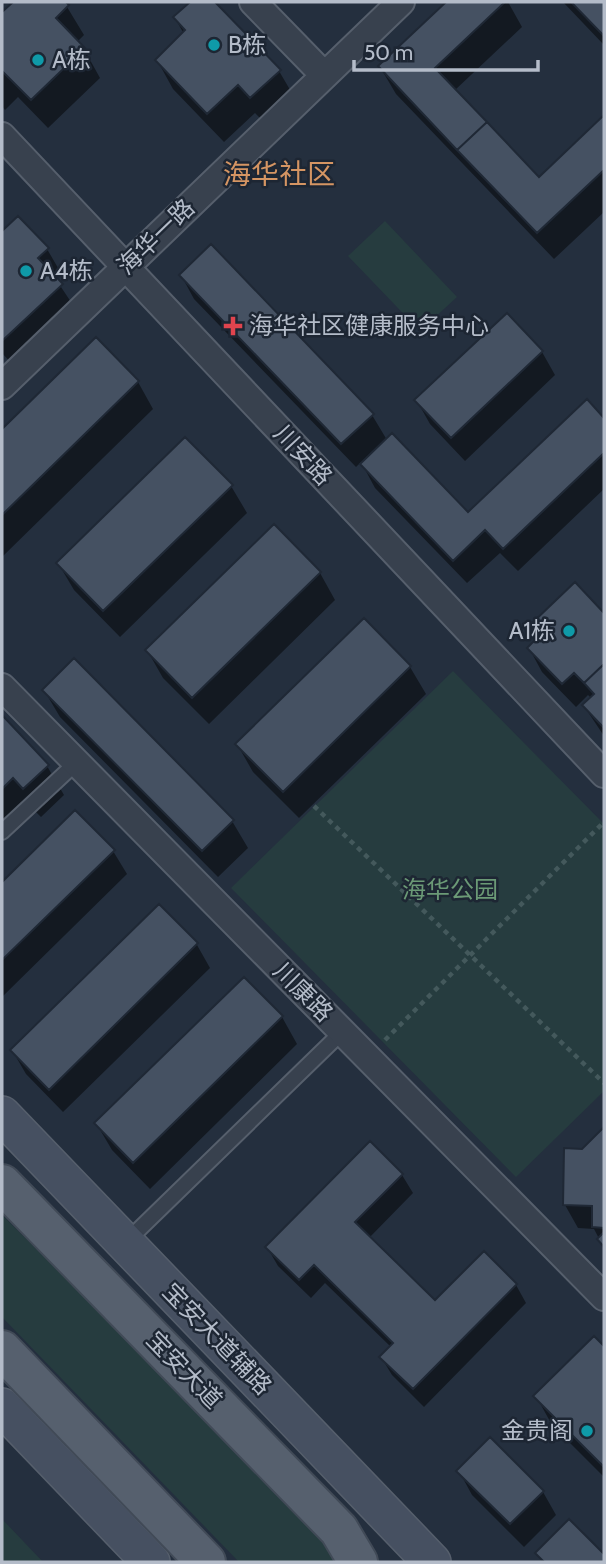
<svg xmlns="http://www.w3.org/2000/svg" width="606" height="1564" viewBox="0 0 606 1564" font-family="Cabin,'Noto Sans SC',sans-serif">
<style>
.green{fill:#263c3f}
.shadow{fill:#0007}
.building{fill:#455162;stroke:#1f2835;stroke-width:2}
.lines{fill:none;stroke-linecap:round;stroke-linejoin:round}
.lane-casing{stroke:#565f6c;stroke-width:18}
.street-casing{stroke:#565f6c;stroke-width:30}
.secondary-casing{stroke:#565f6c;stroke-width:40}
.primary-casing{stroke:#414a57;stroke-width:42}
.path{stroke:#44595c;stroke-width:4.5;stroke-dasharray:5 5;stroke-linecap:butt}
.lane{stroke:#38414e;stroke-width:14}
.street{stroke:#38414e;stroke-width:26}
.secondary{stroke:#465061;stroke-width:37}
.primary{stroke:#56606e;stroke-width:38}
.culture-dot{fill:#0f9aa8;stroke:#1d2633;stroke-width:2.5}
.health-dot{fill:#e0444e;stroke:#1d2633;stroke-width:2.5}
.labels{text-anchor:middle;stroke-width:5;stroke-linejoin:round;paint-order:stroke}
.poi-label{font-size:24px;fill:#b4bcc9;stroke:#1d2633;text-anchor:start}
.street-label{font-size:24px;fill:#b4bcc9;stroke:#1d2633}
.park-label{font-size:24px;fill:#6b9a76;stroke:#1d2633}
.quarter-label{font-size:28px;fill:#d59563;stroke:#1d2633}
</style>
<rect width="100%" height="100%" fill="#242f3e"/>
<path class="green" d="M385,221L457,297L420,331L348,256Z
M453,671L604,824V1091L516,1177L231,888Z
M2,1215L325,1536L340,1562H239L2,1317Z
M2,1519L43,1562H2Z"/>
<path class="shadow" d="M15,2H64L84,35L77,42L84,49L100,78L48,128L18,97L5,110L2,106V15Z
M192,2H213L279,71L296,100L268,126L255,113L224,142L173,89L157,60L184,34L175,18Z
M449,2H508L522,27L454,91L539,179L604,117V212L554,259L396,94L380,67Z
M563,2H604V45Z
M18,218L47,249L61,273L55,278L75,308L14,366L2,353V233Z
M181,275L372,415L387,440L468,514L587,402L604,420V489L518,571L500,553L467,583L375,488L361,462L356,467L194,299Z
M96,340L138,382L153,409L2,557V432Z
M542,352L555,375L465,461L430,424L417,401Z
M231,486L247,513L120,637L74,590L58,563Z
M320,573L335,600L209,724L163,678L147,650Z
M575,585L604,616V736L584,706L592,699L588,695L576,707L542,672L529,648L538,639L531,626Z
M364,620L410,667L426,694L299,818L253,772L237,744Z
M44,690L232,821L248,848L218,877L60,717Z
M2,718L47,766L64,795L41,817L30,806L2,833Z
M75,813L113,851L127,874L2,997V885Z
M159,906L197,945L210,968L63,1112L26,1074L12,1050Z
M282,1017L297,1044L150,1189L112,1150L96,1123Z
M604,1130V1248L594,1229L578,1228L565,1205L582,1150Z
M402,1175L413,1193L369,1238L435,1302L516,1285L526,1303L424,1407L392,1375L381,1357L391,1347L325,1283L311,1298L278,1266L267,1247Z
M594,1339L604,1349V1477L552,1425L536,1396Z
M459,1471L543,1492L556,1515L524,1547L472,1495Z"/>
<path class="building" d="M13,2H66L69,5L56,18L85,48L31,100L2,71V12Z
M190,2H215L281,70L250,98L238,85L207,114L155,60L185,30L173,17Z
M446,2H505L435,68L487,122L457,150L378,66Z
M571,2H604V36Z
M604,115V170L537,233L457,150L487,122L539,177Z
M18,216L49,248L38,258L63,284L2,341V231Z
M211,244L374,414L341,444L179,275Z
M507,313L543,351L451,438L414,400Z
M96,337L139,381L2,515V429Z
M587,399L604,418V453L503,549L485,530L453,561L360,464L392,433L468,512Z
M185,437L233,485L103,611L56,563Z
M274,524L321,572L192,698L145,650Z
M575,582L604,613V664L584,683L574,673L562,684L527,648L539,636L529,626Z
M364,618L411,666L283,792L235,744Z
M74,658L234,820L202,851L42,690Z
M604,664V728L582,705L594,694L584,683Z
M2,715L49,765L23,789L13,778L2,789Z
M75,810L115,850L2,960V882Z
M159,904L198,943L49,1090L10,1050Z
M244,977L283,1016L133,1163L94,1123Z
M604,1127V1228L592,1227V1206L563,1205L564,1148L582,1149Z
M370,1141L403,1174L355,1222L435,1300L484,1251L517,1284L413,1389L379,1357L393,1343L314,1265L299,1280L265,1247Z
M604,1232V1247L597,1239Z
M594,1336L604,1346V1467L533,1396Z
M490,1437L544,1491L510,1524L456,1471Z
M569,1519L604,1554V1562H544L535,1553Z"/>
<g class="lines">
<defs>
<path id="lane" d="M2,832L76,763
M125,1243L342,1032"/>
<path id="street" d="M253,2L324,75
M2,136L604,774
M2,386L401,2
M2,687L604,1297"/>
<path id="secondary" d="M2,1115L432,1562
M2,1407L151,1562"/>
<path id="primary" d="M2,1184L339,1530L358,1562
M2,1350L206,1562"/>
</defs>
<use href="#lane" class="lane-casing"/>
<use href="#street" class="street-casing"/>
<use href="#secondary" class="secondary-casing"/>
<use href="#primary" class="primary-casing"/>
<path class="path" d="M314,806L604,1083
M385,1040L603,823"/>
<use href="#lane" class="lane"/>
<use href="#street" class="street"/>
<use href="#secondary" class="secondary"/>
<use href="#primary" class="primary"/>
</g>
<g class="culture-dot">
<circle cx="214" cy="45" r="7"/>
<circle cx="38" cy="60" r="7"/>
<circle cx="26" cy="271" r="7"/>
<circle cx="569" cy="631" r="7"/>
<circle cx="587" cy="1431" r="7"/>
</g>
<path class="health-dot" d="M229.5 315.5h7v7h7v7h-7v7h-7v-7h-7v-7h7z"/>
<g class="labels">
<g class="poi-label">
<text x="228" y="53">B栋</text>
<text x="52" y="68">A栋</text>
<text x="40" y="279">A4栋</text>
<text x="249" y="334">海华社区健康服务中心</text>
<text x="555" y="639" text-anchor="end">A1栋</text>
<text x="573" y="1439" text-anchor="end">金贵阁</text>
</g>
<g class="street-label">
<text transform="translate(156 237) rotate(-44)" y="8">海华一路</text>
<text transform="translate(303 455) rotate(47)" y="8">川安路</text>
<text transform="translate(303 992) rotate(45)" y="8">川康路</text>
<text transform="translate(217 1339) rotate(46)" y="8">宝安大道辅路</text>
<text transform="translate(184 1370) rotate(46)" y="8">宝安大道</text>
</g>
<g class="park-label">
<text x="450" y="898">海华公园</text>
</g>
<g class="quarter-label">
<text x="279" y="184">海华社区</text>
</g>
</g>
<rect width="606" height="1564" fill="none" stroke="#b4bcc9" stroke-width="7"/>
<path d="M354 60v10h184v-10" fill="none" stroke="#b4bcc9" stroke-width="3.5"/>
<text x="364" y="60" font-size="21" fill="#b4bcc9" stroke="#1d2633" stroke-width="5" paint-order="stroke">50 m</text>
</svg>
